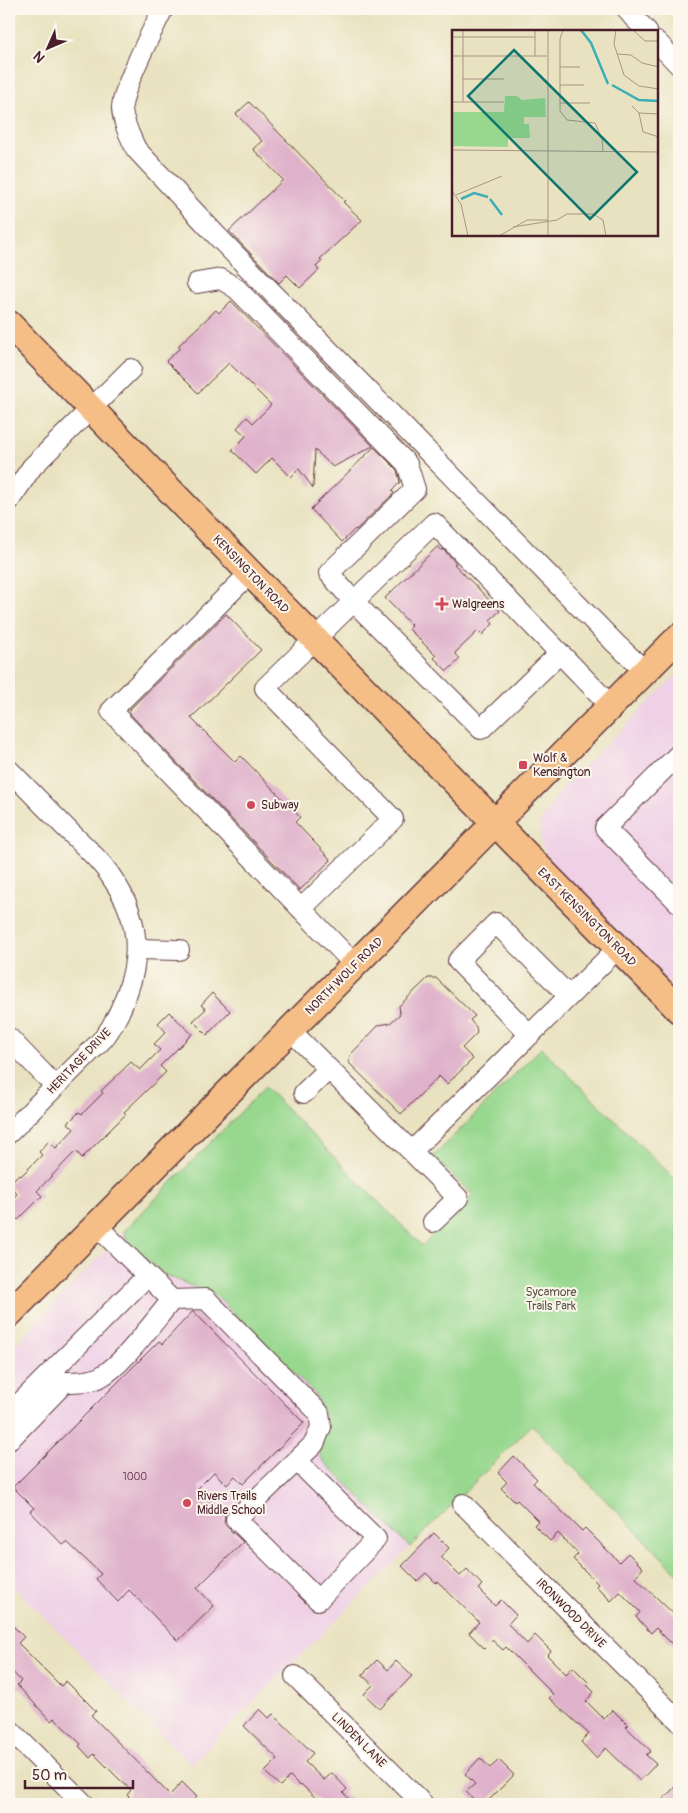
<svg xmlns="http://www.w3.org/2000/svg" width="688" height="1813" viewBox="0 0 688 1813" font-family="Pangolin,sans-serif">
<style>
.built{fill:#efd0e6}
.green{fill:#97d88e;stroke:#707c5c}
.building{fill:#dfb1cb}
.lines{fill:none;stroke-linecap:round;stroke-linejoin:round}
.minor-casing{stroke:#623c41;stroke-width:22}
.major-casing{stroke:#623c41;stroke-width:29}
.minor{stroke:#fff;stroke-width:20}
.major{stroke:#f6be87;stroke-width:26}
.poi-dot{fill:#d1495b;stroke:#fbf7ec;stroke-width:2}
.labels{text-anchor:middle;stroke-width:4;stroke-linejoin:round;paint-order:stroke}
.number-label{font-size:10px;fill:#6f4453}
.street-label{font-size:12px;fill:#4a1f2b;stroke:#fbf7ec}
.poi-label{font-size:12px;fill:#4a1f2b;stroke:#fbf7ec;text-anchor:start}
.park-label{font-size:12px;fill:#615649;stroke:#fbf7ec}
.inset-river{fill:none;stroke:#3dadb8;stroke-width:2.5}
.inset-road{fill:none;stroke:#a99484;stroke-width:1}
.view{fill:#0f766e;fill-opacity:0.15;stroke:#0f766e;stroke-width:2.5}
.inset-edge{fill:none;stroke:#4a1f2b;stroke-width:2.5}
</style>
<rect width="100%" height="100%" fill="#fbf7ec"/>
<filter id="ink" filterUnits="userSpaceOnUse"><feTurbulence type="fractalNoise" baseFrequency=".02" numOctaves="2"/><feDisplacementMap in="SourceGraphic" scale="10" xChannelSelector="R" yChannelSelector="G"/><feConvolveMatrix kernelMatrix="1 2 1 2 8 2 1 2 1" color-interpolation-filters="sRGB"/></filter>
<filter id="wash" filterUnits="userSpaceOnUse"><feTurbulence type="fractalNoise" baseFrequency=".0096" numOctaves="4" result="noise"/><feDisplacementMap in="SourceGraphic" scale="20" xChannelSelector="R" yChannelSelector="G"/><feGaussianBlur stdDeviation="1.12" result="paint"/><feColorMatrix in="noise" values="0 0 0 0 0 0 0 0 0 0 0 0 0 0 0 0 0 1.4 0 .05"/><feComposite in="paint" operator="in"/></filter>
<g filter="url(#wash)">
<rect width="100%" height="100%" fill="#e9e2c0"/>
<path class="built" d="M679,672V994L557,870L548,858L541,843L540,831V823L543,816L565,786Z
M124,1231L128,1244L165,1275L216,1296L314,1393L326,1418L321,1459L410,1547L191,1764L9,1582V1351Z"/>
<path class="green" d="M541,1048L679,1183V1575L532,1425L410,1547L321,1459L319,1451L326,1419L314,1393L216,1296L165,1275L128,1244L124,1231L265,1087L422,1246L473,1195L433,1157Z"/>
<g id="blocks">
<path class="building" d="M249,102L345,201L343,202L362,220L320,259L322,261L316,267L319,270L300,288L287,275L279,283L229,231L283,180L253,149L262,141L236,114Z
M231,301L373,446L333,467L315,450L313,488L299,469L291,477L272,458L256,474L232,450L246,436L237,428L247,417L253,423L271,405L229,363L198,393L166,361L180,348L178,346L216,310L219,313Z
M374,447L397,470L400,482L392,491L394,493L356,530L355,529L342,542L311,509Z
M438,546L442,551L443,549L456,563L454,564L500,611L490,620L493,624L482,635L478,631L455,653L460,659L447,671L434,658L436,656L409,629L412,626L385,598Z
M226,614L261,650L191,718L235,762L241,756L300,817L295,822L331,860L300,890L129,713V710Z
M428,978H436L475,1016L470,1020L476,1027L477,1033L462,1048L473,1059L447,1084L439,1076L401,1114L349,1063L350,1055L379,1025L390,1023L400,1014L399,1006Z
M212,993L230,1011L207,1035L193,1021L206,1009L201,1005Z
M169,1012L192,1034L160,1066L166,1072L124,1112L126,1114L82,1158L76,1151L37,1191L42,1196L18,1220L9,1210V1202L17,1194L9,1184L19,1174L21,1176L42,1155L39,1152L49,1141L56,1148L74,1129L68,1123L79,1112L82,1114L103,1093L101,1091L131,1062L140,1070L160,1050L154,1044L166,1032L158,1023Z
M193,1311L304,1423L243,1484L235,1476L227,1485L214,1472L198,1488L225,1516L224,1522L227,1527L243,1542L197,1588L214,1606L178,1641L129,1590L118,1602L96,1579L101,1574L67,1542L63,1545L30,1511L34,1508L13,1487L159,1341L162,1344Z
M514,1456L537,1479L533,1483L582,1531L585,1528L619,1562L628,1553L643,1568L635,1577L679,1619V1651L656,1628L651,1633L636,1617L640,1612L620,1592L611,1601L596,1586L598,1584L573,1559L578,1554L558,1533L550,1541L534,1525L538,1521L517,1500L515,1502L501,1488L507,1482L498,1473Z
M434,1533L449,1548L441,1557L460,1576L467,1569L482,1585L478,1589L495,1606L501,1600L516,1615L508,1624L527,1644L535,1635L551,1651L547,1655L566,1674L573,1667L588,1682L586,1684L594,1692L586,1701L604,1719L613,1710L628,1725L626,1727L651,1751L646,1755L656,1764L640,1781L606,1748L596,1758L581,1742L589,1734L549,1698L553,1694L506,1647L503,1650L492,1640L484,1648L469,1633L479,1622L437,1581L436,1583L426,1573L417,1581L402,1566Z
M9,1622L24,1637L18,1643L61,1686L66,1681L96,1711L91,1715L170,1795L182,1782L197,1797L190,1804H136L127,1795L131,1790L119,1779L94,1754L90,1758L79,1746L81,1744L54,1718L51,1721L17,1685L21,1681L9,1668Z
M377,1660L388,1670L396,1661L412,1676L380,1709L364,1694L373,1685L362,1675Z
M260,1709L269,1718L273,1714L313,1753L305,1762L324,1780L332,1773L347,1789L343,1793L355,1804H322L302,1785L300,1786L290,1776L280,1786L265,1772L278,1759L244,1726Z
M480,1758L490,1768L499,1760L514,1775L485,1804H479L466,1792L475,1784L465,1774Z
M679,1783V1804H658Z"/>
</g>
</g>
<g filter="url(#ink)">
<use href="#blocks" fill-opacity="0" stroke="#623c41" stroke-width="1"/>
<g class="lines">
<defs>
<path id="minor" d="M163,9C154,27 121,91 122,109C123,123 130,136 136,149L217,236L616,644L645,671
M627,9L633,17L647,31
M657,42L679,65
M197,283L221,279L237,289L407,464L415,489L329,573L353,601L481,729L560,653
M9,501L32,467L131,369
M250,573L111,711L355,965
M679,754L605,828L679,903
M9,770C29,790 48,810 68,830C82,844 99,858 110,875C136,911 143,948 128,990C122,1008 115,1023 104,1038L9,1133
M301,909L393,819L265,688L434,523L611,706
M137,949L179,950
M290,1030L458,1198L433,1222
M530,1035L458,961L496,923L569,996
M9,1038L55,1086
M304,1093L329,1069
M412,1151L618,948
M97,1226L172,1300L206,1299L319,1413L321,1427L314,1444L236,1519L318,1600L376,1539L297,1461
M9,1414L147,1276
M9,1440L65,1382C77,1382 90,1382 100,1377C123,1365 153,1322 172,1300
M463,1504L679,1721
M295,1676L423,1804
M9,1729L84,1804"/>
<path id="major" d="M9,324L250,573L679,1010
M9,1314L679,637"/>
</defs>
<use href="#minor" class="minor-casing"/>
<use href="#major" class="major-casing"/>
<use href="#minor" class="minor"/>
<use href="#major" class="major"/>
</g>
</g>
<g class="poi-dot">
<path d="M439.5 596.5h5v5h5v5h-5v5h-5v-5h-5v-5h5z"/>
<rect x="518" y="760" width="10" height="10" rx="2.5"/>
<circle cx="251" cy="805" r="5"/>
<circle cx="187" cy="1503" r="5"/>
</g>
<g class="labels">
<g class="number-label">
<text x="135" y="1480">1000</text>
</g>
<g class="street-label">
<text transform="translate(251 574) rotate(46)" y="4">KENSINGTON ROAD</text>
<text transform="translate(587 917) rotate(45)" y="4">EAST KENSINGTON ROAD</text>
<text transform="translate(344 976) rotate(-45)" y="4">NORTH WOLF ROAD</text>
<text transform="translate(79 1061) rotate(-46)" y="4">HERITAGE DRIVE</text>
<text transform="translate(571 1613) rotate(45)" y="4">IRONWOOD DRIVE</text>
<text transform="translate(359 1740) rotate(45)" y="4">LINDEN LANE</text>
</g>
<g class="poi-label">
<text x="452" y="608">Walgreens</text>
<text x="533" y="762">Wolf &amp;<tspan x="533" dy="14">Kensington</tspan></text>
<text x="261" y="809">Subway</text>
<text x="197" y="1500">Rivers Trails<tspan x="197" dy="14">Middle School</tspan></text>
</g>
<g class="park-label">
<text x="551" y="1296">Sycamore<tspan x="551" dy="14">Trails Park</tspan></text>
</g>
</g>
<g transform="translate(452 30)">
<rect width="206" height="206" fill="#e9e2c0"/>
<path d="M53,66H65L70,70L93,68L94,87H72V94H77L78,108H56V117L0,116V82H52Z" fill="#97d88e"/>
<path class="inset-river" d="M129,0L139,13L156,54M160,55L187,70L207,71M9,169L22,163L36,167M38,169L50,185"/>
<path class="inset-road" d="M83,0V26M96,0V206M111,0L108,9V81L115,90L143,93L150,109L151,121M164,0L162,14L172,45L187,56L207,59M181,0L193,11H207M0,7H83M165,24L179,25L190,33L207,37M0,26H95M108,37H128M11,49H52M108,55H132M0,72H52M11,72V0M108,73H138M180,76L187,83L191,102L207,107M187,83L207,84M0,120L207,122M0,161L9,174L16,206M4,165L50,146M61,197L105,190L115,184H141L151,190L154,206M47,206L75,190H96"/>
<path class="view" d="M62,20L185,142L138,189L16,66Z"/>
<rect width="206" height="206" class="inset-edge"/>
</g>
<rect width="688" height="1813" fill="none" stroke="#fbf7ec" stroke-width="30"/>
<g transform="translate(48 48) rotate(225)" stroke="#fbf7ec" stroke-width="4" paint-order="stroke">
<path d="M0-4L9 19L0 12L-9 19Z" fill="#4a1f2b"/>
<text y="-8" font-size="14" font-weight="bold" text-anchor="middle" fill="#4a1f2b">N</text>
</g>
<path d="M25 1780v8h108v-8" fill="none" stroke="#4a1f2b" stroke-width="2.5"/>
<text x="32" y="1780" font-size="15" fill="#4a1f2b" stroke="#fbf7ec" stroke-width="4" paint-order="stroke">50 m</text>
</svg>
